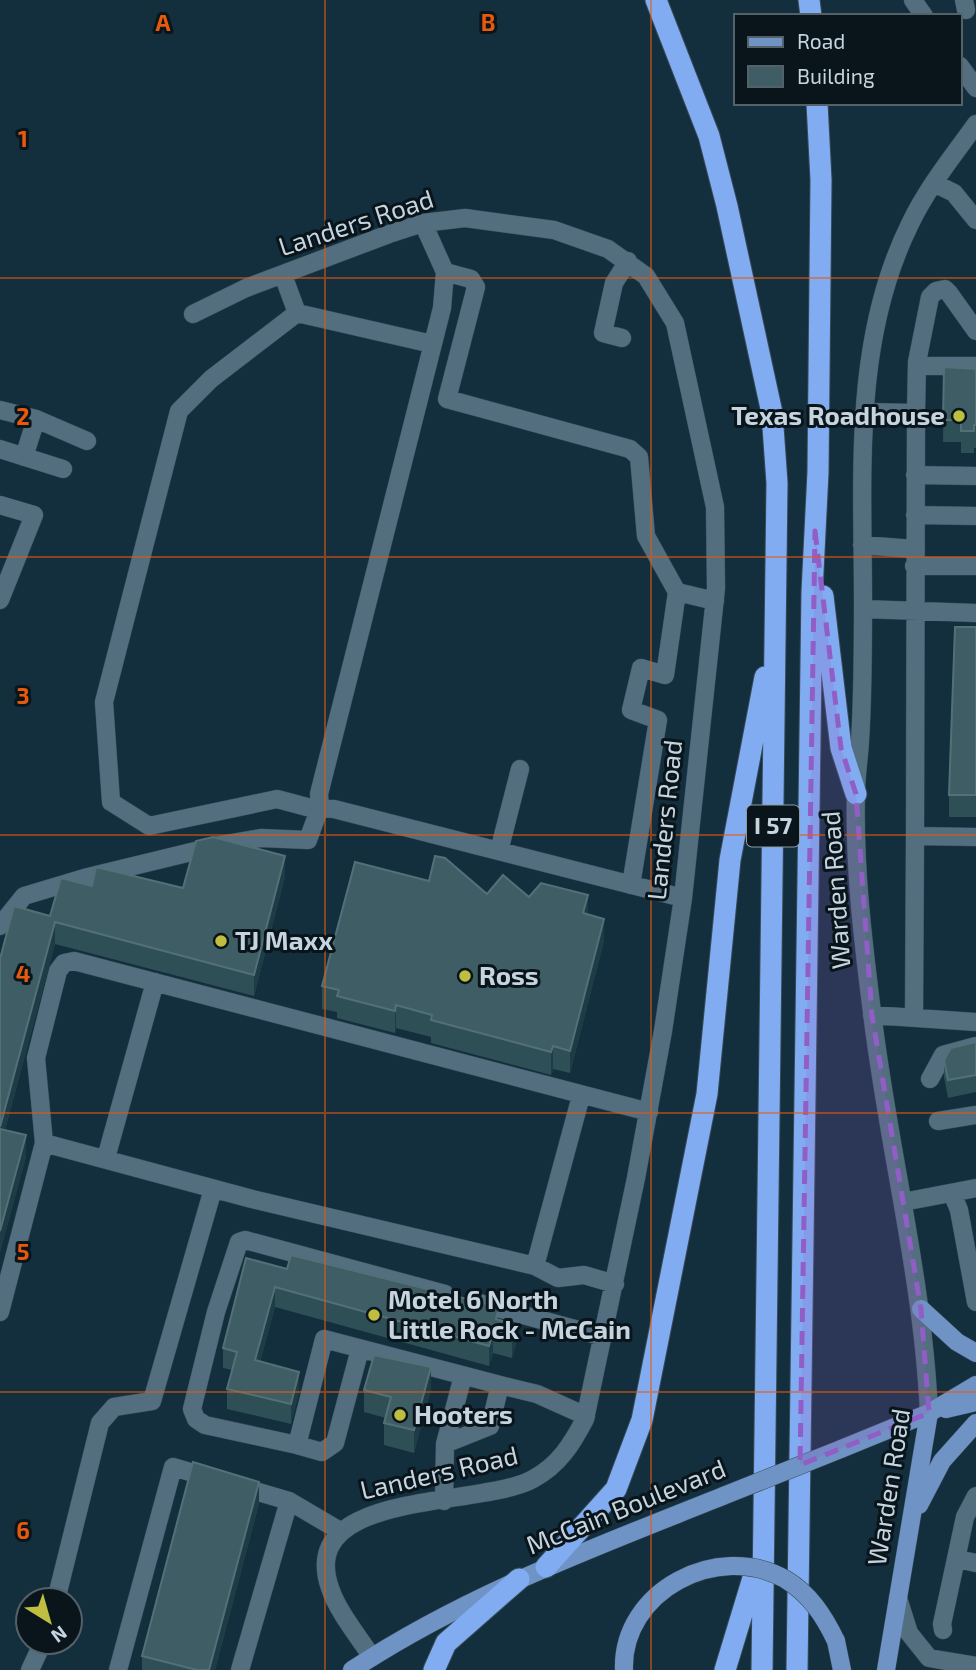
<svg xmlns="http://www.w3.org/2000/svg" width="976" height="1670" viewBox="0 0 976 1670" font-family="'Exo 2',sans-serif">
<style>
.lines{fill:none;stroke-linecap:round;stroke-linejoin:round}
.minor-casing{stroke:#374b57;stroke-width:19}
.major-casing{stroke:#374b57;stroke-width:19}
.highway-casing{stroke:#374b57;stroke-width:23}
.minor{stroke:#526e7f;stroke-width:18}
.major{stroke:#6f93c4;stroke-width:18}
.highway{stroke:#82acf2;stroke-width:21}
.major-bridge-casing{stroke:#374b57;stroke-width:19;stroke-linecap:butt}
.major-bridge{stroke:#6f93c4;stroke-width:18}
.wall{fill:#2e4f55}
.shaded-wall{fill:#1d3c45}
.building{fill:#3f5d64;stroke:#547077;stroke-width:2}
.marked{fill:#915ec8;fill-opacity:0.2;stroke:#915ec8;stroke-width:5;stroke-dasharray:14 9;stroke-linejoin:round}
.grid{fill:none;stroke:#e8590c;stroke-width:2;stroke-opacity:0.55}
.poi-dot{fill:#bfbe41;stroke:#09151b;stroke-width:2.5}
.labels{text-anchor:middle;stroke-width:6;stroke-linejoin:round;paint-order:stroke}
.shield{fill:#09151b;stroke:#8d9ba4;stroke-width:2}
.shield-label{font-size:24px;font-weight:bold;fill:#c5d4de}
.street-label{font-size:26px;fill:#c5d4de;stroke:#09151b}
.poi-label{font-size:26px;font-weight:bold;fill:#c5d4de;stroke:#09151b;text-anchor:start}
.grid-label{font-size:23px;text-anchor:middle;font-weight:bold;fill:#e8590c;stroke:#09151b;stroke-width:6;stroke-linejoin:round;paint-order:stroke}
</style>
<rect width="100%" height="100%" fill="#132e3d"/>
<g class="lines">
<defs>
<path id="minor" d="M913,0L924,16
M964,0L966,10
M960,66L976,88
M934,183L954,193L976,220
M445,272L471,279L476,287L447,399L630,449L639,457L646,536L677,592L715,601
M283,275L297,313L432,344
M297,313L211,379L179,411L104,702L111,802L149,826L277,799L307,807L334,809L683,898
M193,314L246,288L389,234L423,223L465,218L554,230L608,249L646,276L675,323L715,507L716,588L683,898L663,1031L636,1178L585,1419C572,1444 559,1465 533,1479C481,1508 296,1489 330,1588C338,1612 358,1636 372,1657
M622,338L603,333L614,283L628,261
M917,366H976
M0,410L36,419L87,441
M864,412L916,413L917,362L930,297L936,291L945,289L949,293L976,331
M916,413L915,836L976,837
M0,449L63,469
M24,457L36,419
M915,475L976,476
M0,505L34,515L0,600
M915,515L976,516
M862,545L914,549
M914,566H976
M863,609L976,613
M499,851L520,769
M631,885L658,720L631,710L641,668L665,675L677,592
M0,926L24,896L84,878L220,845L261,838L308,840L320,807L319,794L442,308L445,272L423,223
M872,1015L976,1022
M914,1017L915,836
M930,1079L943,1055L976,1046
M938,1121L976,1115
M44,1143L252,1199L535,1266L558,1278L584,1275L615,1284
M106,1158L155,982
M952,1193L959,1210L976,1302
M903,1202L976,1188
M535,1266L581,1096
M445,1294L245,1240L239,1242L216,1312L192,1409L196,1419L205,1425L297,1445L324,1339L500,1385
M479,1303L604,1337
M0,1312L44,1143L36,1058L58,971L64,963L74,961L649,1112
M929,1413C923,1277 888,1147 872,1012C863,941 854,866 856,794C856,776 859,759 860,741C863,695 863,648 863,602C863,475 852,341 910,224C927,188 953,156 976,124
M445,1444L463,1376
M297,1445L322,1452L335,1443L360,1349
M289,1501L340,1531
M444,1501L445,1444L490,1426L500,1385L537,1394L586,1416
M957,1559L976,1563
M898,1598L909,1633L929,1658L976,1666
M56,1600L100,1423L114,1407L152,1401L213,1189
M943,1630L942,1624L965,1517L976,1496
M30,1670L43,1642
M118,1670L173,1467L289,1501L240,1670"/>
<path id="major" d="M921,1309L957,1342L976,1353
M946,1409L976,1402
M841,1449L929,1413L976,1385
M919,1505L942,1461L976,1423
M836,1641L842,1670
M352,1670C467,1594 596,1547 723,1496
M886,1670L929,1413"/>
<path id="highway" d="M656,0L709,136L727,206L772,413L777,483L762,1670
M809,0L811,16
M823,596L841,748L856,794
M546,1567L616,1489L642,1420L707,1094L730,860L765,677
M434,1670L446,1643L519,1579
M725,1670L756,1568
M797,1670L812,592L818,472L821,180L817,103"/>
</defs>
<use href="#minor" class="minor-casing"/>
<use href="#major" class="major-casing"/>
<use href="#highway" class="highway-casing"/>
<use href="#minor" class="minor"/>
<use href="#major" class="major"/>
<use href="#highway" class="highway"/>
<defs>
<path id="major-bridge" d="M723,1496L841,1449
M624,1670C621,1591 718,1541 785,1579C810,1594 824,1616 836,1641"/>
</defs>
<use href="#major-bridge" class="major-bridge-casing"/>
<use href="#major-bridge" class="major-bridge"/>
</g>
<path class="wall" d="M944,367L976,369V448H974V453H961V442H943Z
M976,627V817H949V795Z
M285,877L254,996L55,944L5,1130L26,1157L0,1252V959L50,916L92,886L183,888Z
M429,881L487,894L529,897L588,914L604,941L570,1073L553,1069L551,1075L431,1043V1037L396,1028L395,1033L337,1018V1012L322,1009V986Z
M976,1042V1092L948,1098L944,1077V1060Z
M287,1269L516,1325V1345L512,1358L493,1353L489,1366L275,1307L260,1362L299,1392L291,1424L227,1409V1389L232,1370L223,1368V1348Z
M431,1389L414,1453L384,1445V1423L386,1418L364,1412V1390Z
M259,1504L215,1670H142V1656Z"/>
<path class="shaded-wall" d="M285,856V877L254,996V975Z
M588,895V918L583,913Z
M604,919V941L570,1073V1051Z
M55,922V944L0,1148V1127Z
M396,1005V1028L395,1033V1011Z
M553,1046V1069L551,1075V1052Z
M26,1135V1157L0,1252V1231Z
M275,1287V1307L255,1380V1360Z
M516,1325V1345L512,1358V1338Z
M493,1333V1353L489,1366V1346Z
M431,1367V1389L414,1453V1430Z
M299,1372V1392L291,1424V1404Z
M259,1482V1504L215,1670H209Z"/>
<path class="building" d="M944,367L976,369V425H974V431H961V420H943Z
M955,627H976V795H949Z
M213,837L285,856L254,975L55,922L0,1127V959L14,906L50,916L61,878L92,886L96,867L183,888L196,841Z
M435,856L445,858L487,894L503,875L529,897L541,883L588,895L583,913L604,919L570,1051L553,1046L551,1052L431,1020L432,1015L396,1005L395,1011L337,996L339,990L322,986L355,862L429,881Z
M976,1042V1075L948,1080L944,1060L951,1048Z
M0,1129L26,1135L0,1231Z
M291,1255L499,1307L496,1319L516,1325L512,1338L493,1333L489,1346L275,1287L255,1360L299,1372L291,1404L227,1389L237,1352L223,1348L246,1258L287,1269Z
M374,1355L431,1367L414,1430L384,1423L391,1397L364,1390Z
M193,1462L259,1482L209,1670H197L142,1656Z"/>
<path class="marked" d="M815,531L841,748L856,794L872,1015L921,1309L929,1413L800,1465Z"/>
<path class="grid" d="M325,0V1670M651,0V1670M0,278H976M0,557H976M0,835H976M0,1113H976M0,1392H976"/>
<g class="poi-dot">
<circle cx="959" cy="416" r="7"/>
<circle cx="221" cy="941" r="7"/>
<circle cx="465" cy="976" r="7"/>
<circle cx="374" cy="1315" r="7"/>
<circle cx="400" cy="1415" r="7"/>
</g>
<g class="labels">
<rect class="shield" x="747" y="805.5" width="52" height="41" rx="5"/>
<g class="shield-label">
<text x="773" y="834">I 57</text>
</g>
<g class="street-label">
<text transform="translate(356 223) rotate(-18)" y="9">Landers Road</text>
<text transform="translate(665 820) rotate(-84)" y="9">Landers Road</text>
<text transform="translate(836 890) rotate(-94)" y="9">Warden Road</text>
<text transform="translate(439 1473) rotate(-13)" y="9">Landers Road</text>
<text transform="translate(889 1487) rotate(-81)" y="9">Warden Road</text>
<text transform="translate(626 1507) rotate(-22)" y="9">McCain Boulevard</text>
</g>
<g class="poi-label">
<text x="945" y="425" text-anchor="end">Texas Roadhouse</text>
<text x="235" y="950">TJ Maxx</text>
<text x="479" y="985">Ross</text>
<text x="388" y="1309">Motel 6 North<tspan x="388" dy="30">Little Rock - McCain</tspan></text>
<text x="414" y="1424">Hooters</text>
</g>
</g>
<g class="grid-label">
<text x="163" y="31">A</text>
<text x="488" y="31">B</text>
<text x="23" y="147">1</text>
<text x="23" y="425">2</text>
<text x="23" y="704">3</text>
<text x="23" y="982">4</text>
<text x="23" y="1260">5</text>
<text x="23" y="1539">6</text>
</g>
<rect x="734" y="14" width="228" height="91" fill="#09151b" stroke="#546169" stroke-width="2"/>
<rect x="748" y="37" width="35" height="10" fill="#6f93c4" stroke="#546169" stroke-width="2"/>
<text x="797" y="49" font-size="21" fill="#c5d4de">Road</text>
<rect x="748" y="66" width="35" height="21" fill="#3f5d64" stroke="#546169" stroke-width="2"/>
<text x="797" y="84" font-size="21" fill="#c5d4de">Building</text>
<g transform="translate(49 1621) rotate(143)"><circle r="33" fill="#09151b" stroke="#546169" stroke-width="2"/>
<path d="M0-5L12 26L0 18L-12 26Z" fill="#bfbe41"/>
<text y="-10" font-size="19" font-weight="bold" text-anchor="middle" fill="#c5d4de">N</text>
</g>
</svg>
